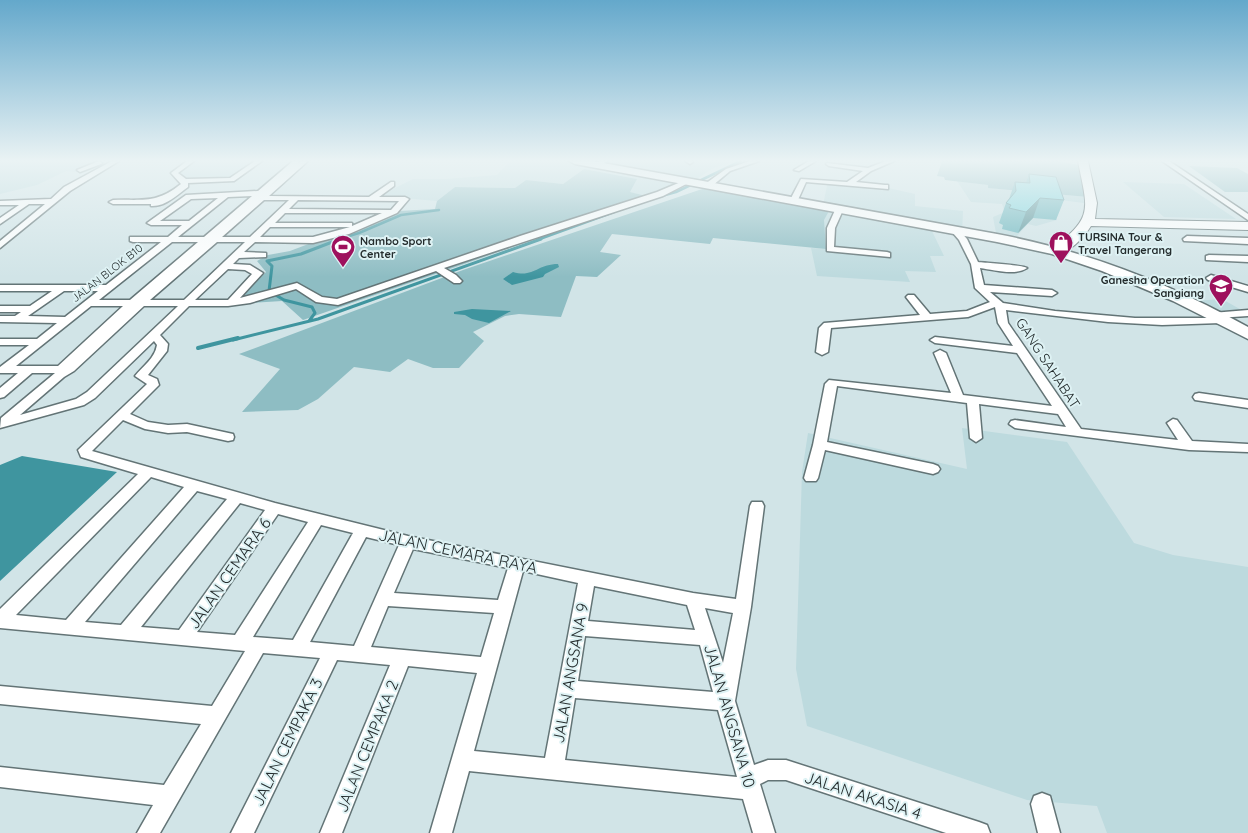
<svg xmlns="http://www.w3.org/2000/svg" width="1248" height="833" viewBox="0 0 1248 833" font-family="Quicksand,sans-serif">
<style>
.built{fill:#bddade}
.green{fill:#8ebdc3}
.water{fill:#3f959f}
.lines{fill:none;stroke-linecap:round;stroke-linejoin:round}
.stream-far2{stroke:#3f959f;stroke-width:2.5}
.stream-far1{stroke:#3f959f;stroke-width:3}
.stream{stroke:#3f959f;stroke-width:4}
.street-casing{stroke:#637476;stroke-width:3}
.secondary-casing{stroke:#637476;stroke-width:2}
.primary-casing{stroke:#637476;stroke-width:3}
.street{fill:#fff;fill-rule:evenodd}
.secondary{fill:#fff;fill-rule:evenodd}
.primary{fill:#fff;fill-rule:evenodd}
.wall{fill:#6eb7bf}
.shaded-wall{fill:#5a959b}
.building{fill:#80d5de;stroke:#5a959b}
.labels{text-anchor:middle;stroke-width:4;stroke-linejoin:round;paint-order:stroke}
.far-poi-label{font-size:11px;font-weight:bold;fill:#242c2d;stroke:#def2f4;text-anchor:start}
.far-street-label{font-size:11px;fill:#242c2d;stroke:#def2f4}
.street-label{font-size:14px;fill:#242c2d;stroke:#def2f4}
.near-street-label{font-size:16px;fill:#242c2d;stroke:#def2f4}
</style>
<rect width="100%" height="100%" fill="#d1e4e7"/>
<path class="built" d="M0,161H105L78,172L66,171L37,185L0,194Z
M194,161H261L235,180L185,181L178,172Z
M510,161H708L728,163L712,169L692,182L654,198L629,192L636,179L584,169L563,184L526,180L515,188L455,187L437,201L379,196L413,179H446L497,175Z
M828,181L884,187L915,194V206L963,211L962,234L931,229L944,256H930L936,272L905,271L910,282L817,276L811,248L826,249L822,210Z
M957,181L988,185L989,188L1088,197L1091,204L1053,199L1057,220L1036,226L1028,224L1016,237L996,233L993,217L1005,212L1002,204L971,202Z
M1123,182L1184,184L1236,219L1164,217Z
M1222,299L1245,312L1219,314L1194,301Z
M962,428L1067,442L1134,543L1173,555L1248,567V833H1107L1097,806L1027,800L807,726L796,669L802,472L808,433L967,469Z"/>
<path class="green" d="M942,161H1059L1078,165L1088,197L988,188V185L945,180L944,177L937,176Z
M1189,166L1237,168L1248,174V192H1225Z
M584,169L637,179L630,192L654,198L303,320L282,301L235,304L266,272L257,261L268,255L290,251L332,235L351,233L399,211L435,209L437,201L455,187L515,188L526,180L563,184Z
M705,188L829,211L824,220L826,249L713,238L710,244L612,234L600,252L621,255L597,277L576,276L561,317L519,314L505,316L473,332L484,341L459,368H433L408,359L390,372L354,367L318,399L298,410L242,412L280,369L239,354L463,270Z"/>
<path class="water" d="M558,264L559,267L545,274L543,277L512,285L503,279L513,272C534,278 537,264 558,264Z
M472,309L511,311L489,323L472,319L465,315L454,314V312Z
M22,456L117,472L0,581V465Z"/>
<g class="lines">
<path class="stream-far2" d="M658,197L676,192L741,161
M336,240L359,233L401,215L439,210
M537,240L614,212"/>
<path class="stream-far1" d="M309,321L315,313L312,307L284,300L269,291L272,266L267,261L301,254L340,239
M233,340L318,319L541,239"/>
<path class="stream" d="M198,348L238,338"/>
<defs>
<path id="street" d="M99,161L102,163L101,164L80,172L77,170Z
M112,161H119L70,191L0,248V241L45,204H29L0,224V218L19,205H0V201L51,199L64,187Z
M187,161H194L178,173L186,179L230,178L255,161H262L234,181L188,183V187C177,195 165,207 151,206V204H113L109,202L113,200C143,199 156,204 181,184L171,173Z
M293,161H300L297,164L301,161H308L269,196L369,197L391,182H394V186L379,197H405L409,199L397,213L349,234L313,243L255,242L244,252L266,253V257L239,258L233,264L250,265L263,273L240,298L297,283L322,297L337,299L520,236L657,192L688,179L694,180L663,196L444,268L456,275L462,281L460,283H454L436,271L338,305L316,302L296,289L250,303L228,306H189L160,335L168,344L167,351L148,375L157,379L159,385L130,414L148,422L168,425L187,424L233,434L234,437L233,440L228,441L187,432L168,433L145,429L123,420L92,451L275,503L408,536L693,593L736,599L750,506L752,502H762L764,506L751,607L735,701L754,765L768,760H786L979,822L987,825L990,833H946L786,780H768L760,784L775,833H753L743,799L469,771L452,833H430L477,673L408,666L342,833H320L390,665L337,660L254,833H231L320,658L263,653L160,833H137L153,805L0,787V767L164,785L201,724L0,704V686L212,706L245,651L0,628V609L138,474L81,457L78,450L147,384L135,376C143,366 155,358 157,345L154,341L95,398L84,405L0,428L1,418L55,373H32L4,397L0,398V388L18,373H0V367L29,345H0V339H37L57,323L0,322V316H15L21,312H0V306H30L52,291H0V285H106L161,242H133L130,241V237H168L182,225H151L147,223L186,195L258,191ZM252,196L204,237H178L228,197ZM218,198L189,221H160L191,199ZM264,200H289L250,237H222ZM298,200L399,201L391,210L289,209ZM285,213H382L352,226V223H275ZM270,227H350L313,237H260ZM172,242H198L130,300H99ZM217,242H245L184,300H150ZM228,269L245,270L252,274L228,300H195ZM64,291H98L65,317L28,316ZM91,306H123L58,366H16ZM144,306H178L87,392L76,399L20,415L64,377L74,371ZM151,477L184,487L66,620L16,615ZM197,491L227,499L121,625L85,622ZM240,503L265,510L179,630L141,627ZM278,514L308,522L235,635L197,632ZM321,525L353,533L293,640L253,637ZM366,537L399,545L354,646L310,642ZM413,549L508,568L498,600L394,593ZM523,571L578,583L545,758L474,751ZM594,586L687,605L695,630L588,621ZM388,606L494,613L481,657L371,647ZM705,608L733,613L723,663ZM585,636L700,645L713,692L578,681ZM575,698L718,710L737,777L565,760Z
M600,161H607L601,165H597L596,164Z
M685,161H692L693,162L690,164Z
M750,161H759L730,171L712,186L705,184L726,169Z
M809,161H816L799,171L794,170Z
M886,161H894L871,171L856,182L885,185H888V189L806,182L797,202L790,200L801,179L847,182L863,171L829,166L826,164L827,163L868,168Z
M1162,161H1169L1248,214V220Z
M836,208L843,210L835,228L834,247L887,252L890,253V257L827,251V228Z
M954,231H960L967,239L978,262C987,263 1023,265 1027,268C1015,276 994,270 980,268L984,285L1052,290L1057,293L1052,296L990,292L1003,303L1055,311L1135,318H1216L1211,315L1212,313L1248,310V316L1217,318L1222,321L1221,323L1162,325L1108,322L1006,310L1008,323L1081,429L1178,440L1167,423L1173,419L1177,420L1192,441L1248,444V452L1189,450L1015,428L1009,424L1011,421L1015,420L1066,427L1058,414L979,404L982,438L976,442L970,438L967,403L837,386L827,442L933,464L938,466L940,469L938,472L933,474L825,450L818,478L816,481H806L804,478L813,445L825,384L829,380L951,393L934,353L940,350L946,353L963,395L1052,406L1017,353L935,343L930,340L935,337L1013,346L998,323L995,307L968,317L831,328L828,352L822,355L816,352L819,328L824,323L920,315L906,297L908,295H914L930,314L967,311L990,302L975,288L971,264L959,240L953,233Z
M1187,236L1248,238V244L1184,241L1183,239Z
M1209,255L1248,256V262L1206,260V256Z
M1211,275L1248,286V292L1208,280L1206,278Z
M1199,393L1248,400V408L1195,400L1193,397L1195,394Z
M1042,793L1050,796L1060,833H1038L1031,804L1034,796Z"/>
<path id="secondary" d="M1078,161H1088L1097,203L1095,219L1248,222V230L1091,226C1084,237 1067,257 1052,254L1050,251L1052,248C1095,217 1087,209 1078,161Z"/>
<path id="primary" d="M569,161H592L997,234C1086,251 1169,283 1248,327V339L1173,301L1102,271L1052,254L997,242L575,164Z"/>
</defs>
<use href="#street" class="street-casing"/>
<use href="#secondary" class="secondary-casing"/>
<use href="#primary" class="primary-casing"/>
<use href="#street" class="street"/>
<use href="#secondary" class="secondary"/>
<use href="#primary" class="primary"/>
</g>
<path class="wall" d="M1029,174L1064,200L1056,220L1033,218L1018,233L1002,229L1003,225L999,223L1006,203L1009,199L1015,182L1026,183Z"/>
<path class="shaded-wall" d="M1040,198L1033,218L1018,233L1026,212Z"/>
<path class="building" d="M1029,174L1056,177L1064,200L1040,198L1026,212L1009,208L1011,205L1006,203L1016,191L1015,182L1030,183Z"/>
<linearGradient id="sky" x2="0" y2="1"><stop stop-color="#64a8cb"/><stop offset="0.58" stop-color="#eaf3f4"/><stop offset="1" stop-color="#eaf3f4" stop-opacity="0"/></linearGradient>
<rect width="1248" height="277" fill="url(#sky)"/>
<defs>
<symbol id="shop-pin" viewBox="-11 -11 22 30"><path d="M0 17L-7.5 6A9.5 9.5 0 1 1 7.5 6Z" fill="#9e115d" stroke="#def2f4"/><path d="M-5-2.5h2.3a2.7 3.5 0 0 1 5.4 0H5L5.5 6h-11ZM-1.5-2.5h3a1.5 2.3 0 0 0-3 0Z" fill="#fff"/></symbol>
<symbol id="stadium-pin" viewBox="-11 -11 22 30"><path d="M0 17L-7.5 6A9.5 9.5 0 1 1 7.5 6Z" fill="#9e115d" stroke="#def2f4"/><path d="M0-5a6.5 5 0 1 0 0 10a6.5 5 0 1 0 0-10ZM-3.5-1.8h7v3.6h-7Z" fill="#fff"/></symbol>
<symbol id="school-pin" viewBox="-11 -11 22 30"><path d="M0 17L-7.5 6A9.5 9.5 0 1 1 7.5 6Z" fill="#9e115d" stroke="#def2f4"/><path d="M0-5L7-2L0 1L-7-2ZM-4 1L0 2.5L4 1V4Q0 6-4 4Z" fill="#fff"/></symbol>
</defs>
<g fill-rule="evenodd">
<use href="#shop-pin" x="1047" y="229" width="28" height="38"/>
<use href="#stadium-pin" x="329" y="233" width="28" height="38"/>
<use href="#school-pin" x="1207" y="272" width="28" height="38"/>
</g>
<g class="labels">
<g class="far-poi-label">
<text x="1078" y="241">TURSINA Tour &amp;<tspan x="1078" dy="13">Travel Tangerang</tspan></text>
<text x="360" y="245">Nambo Sport<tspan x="360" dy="13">Center</tspan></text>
<text x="1204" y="284" text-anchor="end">Ganesha Operation<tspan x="1204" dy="13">Sangiang</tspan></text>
</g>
<g class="far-street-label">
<text transform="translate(107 273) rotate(-38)" y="4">JALAN BLOK B10</text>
</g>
<g class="street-label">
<text transform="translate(1048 363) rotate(57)" y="5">GANG SAHABAT</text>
</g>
<g class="near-street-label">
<text transform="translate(458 551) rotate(12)" y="6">JALAN CEMARA RAYA</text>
<text transform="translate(229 573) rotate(-55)" y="6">JALAN CEMARA 6</text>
<text transform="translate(570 673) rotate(-80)" y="6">JALAN ANGSANA 9</text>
<text transform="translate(730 716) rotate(74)" y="6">JALAN ANGSANA 10</text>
<text transform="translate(287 742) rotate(-64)" y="6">JALAN CEMPAKA 3</text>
<text transform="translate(367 746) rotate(-68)" y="6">JALAN CEMPAKA 2</text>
<text transform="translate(863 795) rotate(18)" y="6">JALAN AKASIA 4</text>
</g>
</g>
</svg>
